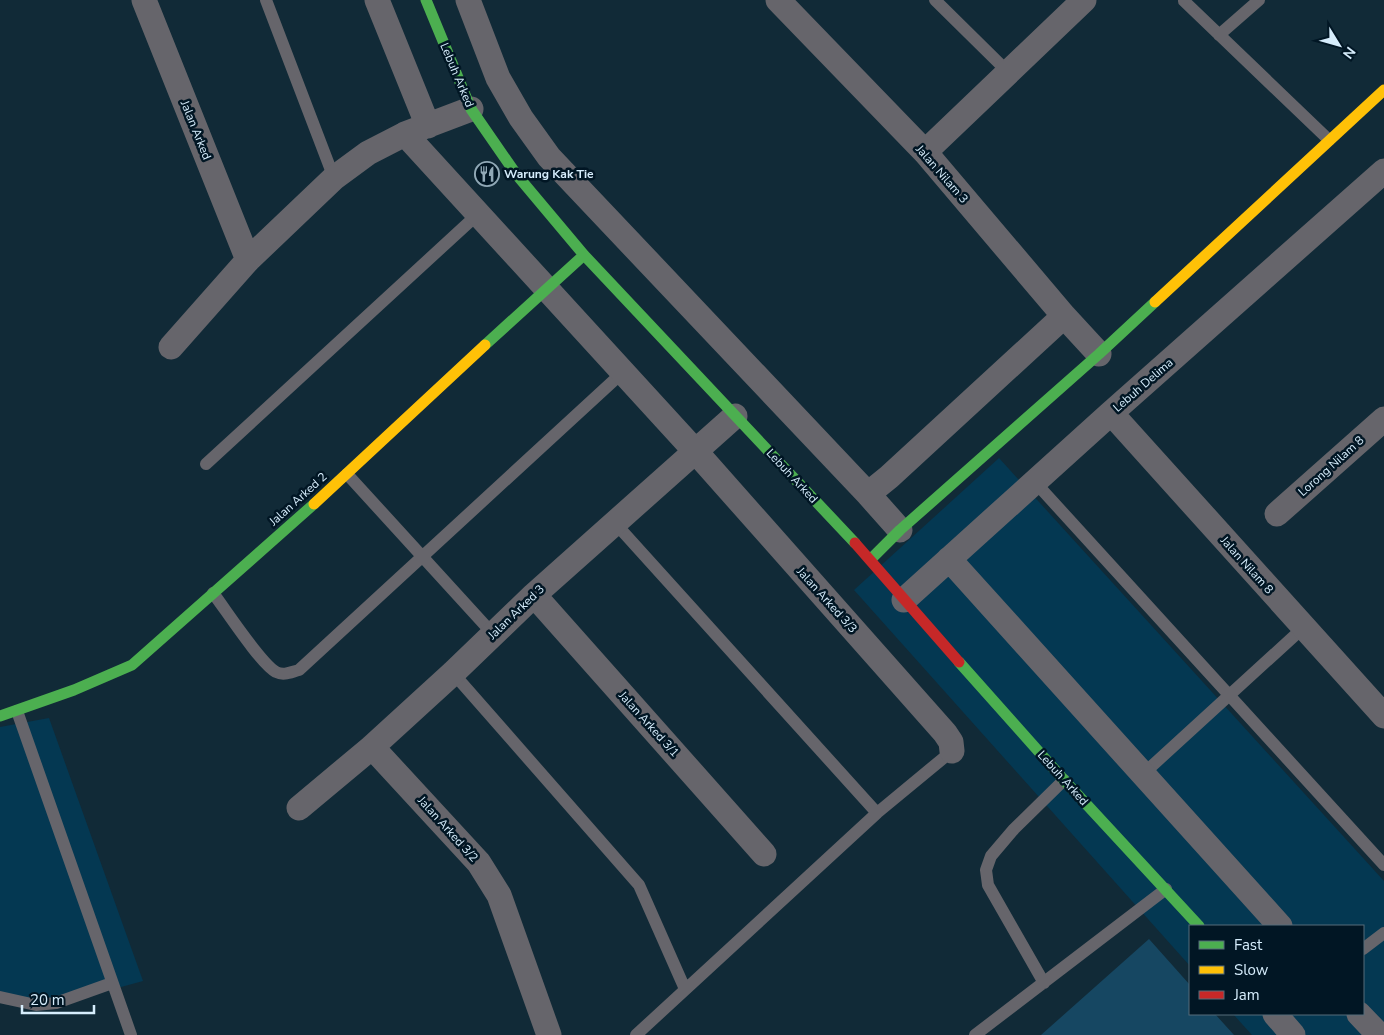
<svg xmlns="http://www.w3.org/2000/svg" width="1384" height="1035" viewBox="0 0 1384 1035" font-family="'Nunito Sans',sans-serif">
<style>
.built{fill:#043852}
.green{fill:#164762}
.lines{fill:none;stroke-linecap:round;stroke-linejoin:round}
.lane{stroke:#66656b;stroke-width:12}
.street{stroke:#66656b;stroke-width:25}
.fast{stroke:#4caf50;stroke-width:11}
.slow{stroke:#ffc107;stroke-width:11}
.jam{stroke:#c62828;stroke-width:11}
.labels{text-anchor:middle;stroke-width:5;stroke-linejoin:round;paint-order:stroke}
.street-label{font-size:12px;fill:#d6edfc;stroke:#011624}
.poi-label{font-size:12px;font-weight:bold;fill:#d6edfc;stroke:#011624;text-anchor:start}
</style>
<rect width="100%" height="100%" fill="#112a37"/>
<path class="built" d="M999,458L1384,881V1035H1252L1233,1014H1363V926H1190V966L854,590Z
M49,718L143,981L41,1009L0,998V727Z"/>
<path class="green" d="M1149,939L1190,985V1014H1215L1234,1035H1041Z"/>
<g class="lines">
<path class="lane" d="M266,0L334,178
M935,0L1008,72
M1184,1L1329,140
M1219,35L1259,0
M206,464L478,214
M347,474L493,634
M1034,481L1384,865
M615,523L877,813
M213,593C226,610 260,663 276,672C284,676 291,672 299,670L623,372
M453,673L639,885L685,989
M17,711L131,1035
M1142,775L1304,627
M1363,949L1384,933
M1044,983L988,885L986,870L991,856L1014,829L1064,780
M0,997L36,1005L56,1003L112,983
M636,1035L877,813L952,751
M975,1035L1166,889"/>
<path class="street" d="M144,0L248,260
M377,0L428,126
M468,0L498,78L521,118L549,157L868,494L889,477L1064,316
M778,0L925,152L1064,316L1099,354
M405,134L696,452L945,733L951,742L952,751
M925,152L1084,0
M171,347L248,260L334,178L368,153L405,134L471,109
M1111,413L1384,716
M868,494L900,530
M1277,514L1384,419
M949,559L1280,926
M534,595L764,854
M904,600L1111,413L1384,171
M372,747L479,863L499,895L549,1035
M299,808L372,747L453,673L534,595L735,416
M1275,1014L1293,1035
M1359,1014L1379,1035"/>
<path class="fast" d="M426,0L471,109L516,174L584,255L855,543
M485,345L584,255
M871,559L900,530L1099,354L1155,302
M959,662L1064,780L1199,926
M0,716L74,690L132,665L314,504"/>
<path class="slow" d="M1155,302L1384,90
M314,504L485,345"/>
<path class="jam" d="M855,543L959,662"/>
</g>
<defs>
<symbol id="restaurant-ring" viewBox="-11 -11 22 22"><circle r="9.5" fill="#011624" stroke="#91a9b7" stroke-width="1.5"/><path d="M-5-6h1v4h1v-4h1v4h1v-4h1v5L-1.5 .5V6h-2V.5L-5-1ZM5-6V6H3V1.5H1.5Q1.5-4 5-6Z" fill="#91a9b7"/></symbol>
</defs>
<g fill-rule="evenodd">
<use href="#restaurant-ring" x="473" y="160" width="28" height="28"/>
</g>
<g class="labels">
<g class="street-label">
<text transform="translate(457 75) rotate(67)" y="4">Lebuh Arked</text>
<text transform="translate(196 130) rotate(68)" y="4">Jalan Arked</text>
<text transform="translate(942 174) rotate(49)" y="4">Jalan Nilam 3</text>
<text transform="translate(1143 385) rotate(-41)" y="4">Lebuh Delima</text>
<text transform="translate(1331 466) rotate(-42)" y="4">Lorong Nilam 8</text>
<text transform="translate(792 476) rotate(47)" y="4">Lebuh Arked</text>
<text transform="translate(298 499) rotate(-42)" y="4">Jalan Arked 2</text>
<text transform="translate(1247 565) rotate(48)" y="4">Jalan Nilam 8</text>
<text transform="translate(827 600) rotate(48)" y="4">Jalan Arked 3/3</text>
<text transform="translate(516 612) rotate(-44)" y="4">Jalan Arked 3</text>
<text transform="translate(649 724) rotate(48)" y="4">Jalan Arked 3/1</text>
<text transform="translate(1063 778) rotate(48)" y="4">Lebuh Arked</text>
<text transform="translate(448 829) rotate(48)" y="4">Jalan Arked 3/2</text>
</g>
<g class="poi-label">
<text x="504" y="178">Warung Kak Tie</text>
</g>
</g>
<rect x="1189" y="925" width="175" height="90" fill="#011624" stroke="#566c7a"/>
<rect x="1199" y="941" width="25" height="8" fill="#4caf50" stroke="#566c7a"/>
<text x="1234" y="950" font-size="15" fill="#d6edfc">Fast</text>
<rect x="1199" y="966" width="25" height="8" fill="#ffc107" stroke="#566c7a"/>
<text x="1234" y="975" font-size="15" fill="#d6edfc">Slow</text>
<rect x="1199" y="991" width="25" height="8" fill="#c62828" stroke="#566c7a"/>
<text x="1234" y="1000" font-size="15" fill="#d6edfc">Jam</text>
<g transform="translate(1339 45) rotate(127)" stroke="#011624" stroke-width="4" paint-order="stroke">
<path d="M0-4L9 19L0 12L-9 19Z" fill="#d6edfc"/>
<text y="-8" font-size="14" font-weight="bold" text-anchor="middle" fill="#d6edfc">N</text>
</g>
<path d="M22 1005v8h72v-8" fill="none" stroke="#d6edfc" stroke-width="2.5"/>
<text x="30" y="1005" font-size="15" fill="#d6edfc" stroke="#011624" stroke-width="4" paint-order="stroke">20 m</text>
</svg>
